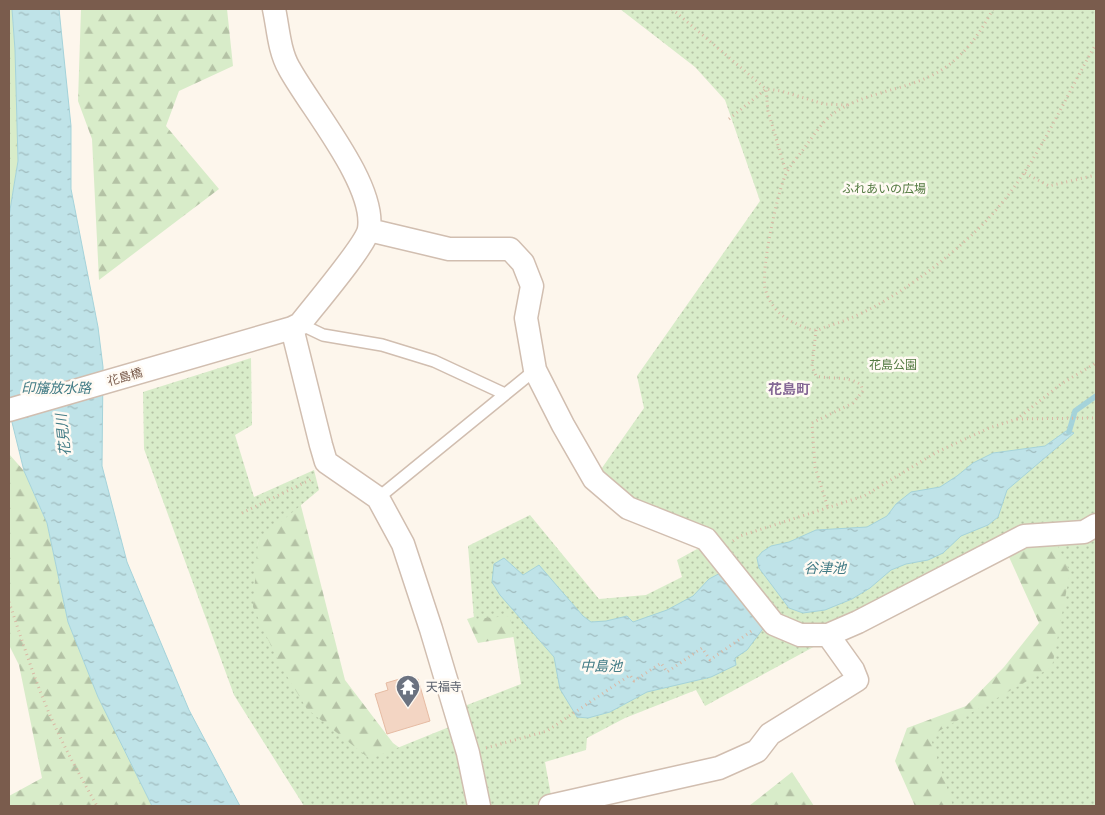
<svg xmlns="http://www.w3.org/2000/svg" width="1105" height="815" viewBox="0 0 1105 815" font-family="Figtree,'Noto Sans JP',sans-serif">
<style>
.forest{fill:url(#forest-firs)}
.park{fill:url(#park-dots)}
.water{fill:url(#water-ripples);stroke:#a5d3da}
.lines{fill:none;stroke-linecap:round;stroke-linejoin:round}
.stream{stroke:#a5d3da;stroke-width:5.5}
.building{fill:#f3d5c3;stroke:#e6bba3}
.service-casing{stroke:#d1beb0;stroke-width:14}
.minor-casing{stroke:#d1beb0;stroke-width:25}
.path{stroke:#d9b8a5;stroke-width:3;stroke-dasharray:1 4;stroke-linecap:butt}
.service{stroke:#fff;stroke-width:11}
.minor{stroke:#fff;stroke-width:22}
.labels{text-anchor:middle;stroke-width:5;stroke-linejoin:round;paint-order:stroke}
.park-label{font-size:12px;fill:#537a41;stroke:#fffaf3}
.street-label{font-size:12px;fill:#7a5c4d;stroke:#fffaf3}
.worship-label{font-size:12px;fill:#5b616d;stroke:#fffaf3;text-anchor:start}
.water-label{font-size:14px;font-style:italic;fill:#437c86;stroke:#fffaf3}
.neighbourhood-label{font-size:14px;font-weight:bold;fill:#846695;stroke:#fffaf3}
</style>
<defs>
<pattern id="forest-firs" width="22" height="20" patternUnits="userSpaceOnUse" patternTransform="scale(1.25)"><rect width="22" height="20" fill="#d8ecc9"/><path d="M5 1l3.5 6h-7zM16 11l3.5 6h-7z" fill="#b4c2a5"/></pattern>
<pattern id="park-dots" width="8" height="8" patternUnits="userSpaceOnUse" patternTransform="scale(1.25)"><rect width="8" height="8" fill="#d8ecc9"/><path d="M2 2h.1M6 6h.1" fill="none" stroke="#b4c2a5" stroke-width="1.8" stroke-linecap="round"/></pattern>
<pattern id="water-ripples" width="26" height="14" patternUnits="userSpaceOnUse" patternTransform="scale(1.25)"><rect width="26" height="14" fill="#bfe3e8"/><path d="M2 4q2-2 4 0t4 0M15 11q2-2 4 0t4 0" fill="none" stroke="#a0bbbe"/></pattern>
</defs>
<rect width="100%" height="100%" fill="#fdf6ec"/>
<path class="forest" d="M9,9H12L15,50L18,161L9,216Z
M81,9H227L233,66L179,91L166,126L219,189L99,280L92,139L78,101Z
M9,454L24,471L47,523L68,622L98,697L152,806H9V796L42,778L19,665L9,645Z
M1096,456V806H915L895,761L907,728L966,706L1004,667L1039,623L999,535Z
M299,498L345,680L393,743L446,782L510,751L482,711L526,690L519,636L478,643L467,619L511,606L556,647V698L581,741L539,763L546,798L524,806H358L315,756L242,616L263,519Z
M792,772L814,806H749Z"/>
<path class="park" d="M620,9H1096V514L1078,522L1030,524L834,622L819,644L705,706L696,690L625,718L587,738L586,750L545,762L552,801L533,806H487L462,707L521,684L510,616L474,619L468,546L530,515L599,599L646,595L682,577L677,560L719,537L630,504L597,475L644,408L637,376L760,201L725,100L695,67Z
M251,358L252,425L235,435L254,497L314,470L319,490L258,541L253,607L279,663L307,709L370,759L454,725L465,806H304L234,695L144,449L143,392Z
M1096,532V806H953L930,736L1052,667L1070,572L1056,542Z"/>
<path class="water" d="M12,9H59L71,126V189L98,327L103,367L102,466L127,562L189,710L240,806H152L98,697L68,622L47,523L24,471L9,410V216L18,161L15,50Z
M1066,431L1074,433L1007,490L998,517L988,525L961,536L943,553L928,560L906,564L891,570L870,588L852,599L825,610L803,613L789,608L759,568L757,558L762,552L771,546L789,542L816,530L867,527L887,516L896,504L911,492L940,487L957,476L973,463L993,453L1045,446Z
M504,558L523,575L539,565L583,616L591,622L606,621L627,616L633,622L667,610L693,596L709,579L726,570L765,626L747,650L735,658L736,665L711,677L647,692L610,712L588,718L577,717L560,689L554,657L500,595L492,582L494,564Z"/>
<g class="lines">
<path class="stream" d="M1069,432L1075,411L1096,396"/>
</g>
<path class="building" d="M403,678L405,684L418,679L430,721L387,734L375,694L388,690L386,683Z"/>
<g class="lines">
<defs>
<path id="service" d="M300,324L323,335L382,345L434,361L505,394
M378,498L535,370"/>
<path id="minor" d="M369,230L449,249H510L523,263L532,286L526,318L535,370L563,425L594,479L628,508L706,539L774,624L800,635H828L858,622L1024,536L1084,532L1096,525
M292,328L321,445L326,462L378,498L403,544L431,629L468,753L479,806
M9,410L292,328L300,324C313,307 366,245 369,229C376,184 310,107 289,68C279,51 278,27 274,9
M550,806L719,768L757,751L770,734L857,680L853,670L828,635"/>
</defs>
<use href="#service" class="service-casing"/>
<use href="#minor" class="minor-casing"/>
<path class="path" d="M672,9L766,89L768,111L786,172
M993,9C982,30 969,49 950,64C917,90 872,89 837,111C824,119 814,135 805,147C799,156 789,166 785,176C777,195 761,269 765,288C769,304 780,317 795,323C801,326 808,330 816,330C820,330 824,327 828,326C877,313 938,267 975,232C1033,177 1057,111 1096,44
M729,119L766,89L781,91L824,104L849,105
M1025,173L1049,186L1096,175
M816,330L812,366L816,376C832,380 848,375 861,385L863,391L853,403L812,423L815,467L828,508
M1017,419L1096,418
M242,513L314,478
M733,541L740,536L864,496L937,452L989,428L1017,419L1061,384L1096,363
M9,602C23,643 36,685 54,724C67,753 82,779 97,806
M486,748L547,731L630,675L634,681L661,663L667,672L702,648L710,660L753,630"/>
<use href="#service" class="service"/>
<use href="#minor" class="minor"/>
</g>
<defs>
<symbol id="temple-pin" viewBox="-11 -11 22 30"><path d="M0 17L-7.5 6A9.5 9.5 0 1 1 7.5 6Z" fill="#6b7280" stroke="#fffaf3"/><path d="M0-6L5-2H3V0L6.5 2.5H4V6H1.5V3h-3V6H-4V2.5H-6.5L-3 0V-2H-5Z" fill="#fff"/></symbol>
</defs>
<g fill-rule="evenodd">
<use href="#temple-pin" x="394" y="673" width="28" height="38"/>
</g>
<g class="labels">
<g class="park-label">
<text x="884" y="193">ふれあいの広場</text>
<text x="893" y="369">花島公園</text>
</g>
<g class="street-label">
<text transform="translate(125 377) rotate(-16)" y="4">花島橋</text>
</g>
<g class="worship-label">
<text x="426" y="691">天福寺</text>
</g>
<g class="water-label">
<text x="56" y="393">印旛放水路</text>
<text transform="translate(63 435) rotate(-96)" y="5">花見川</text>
<text x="825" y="573">谷津池</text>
<text x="601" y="671">中島池</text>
</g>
<g class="neighbourhood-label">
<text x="789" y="394">花島町</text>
</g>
</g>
<rect width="1105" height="815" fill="none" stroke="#7a5c4d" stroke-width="20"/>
</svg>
